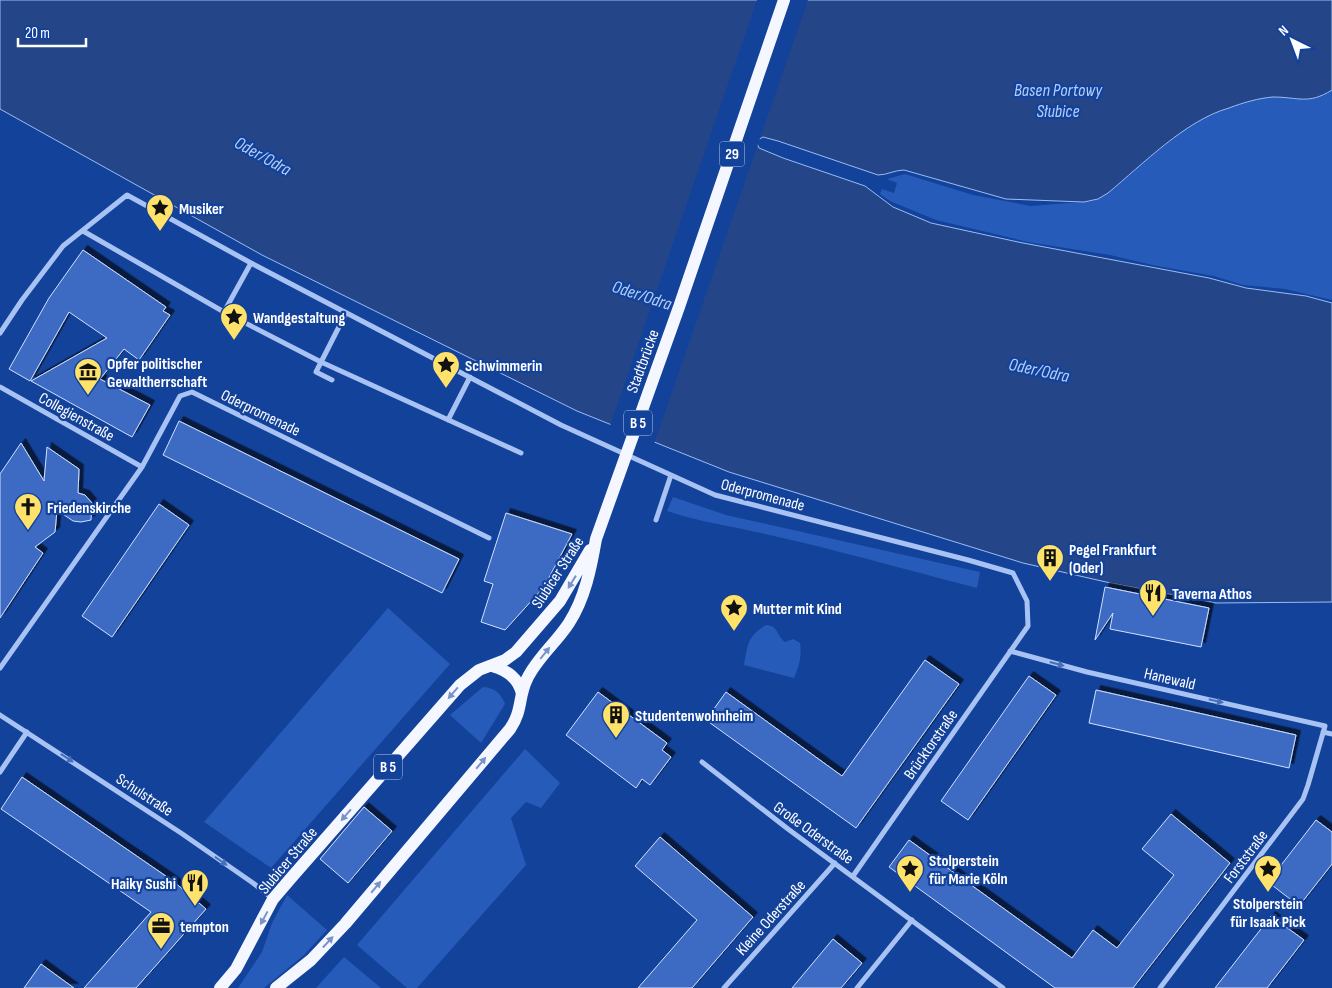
<svg xmlns="http://www.w3.org/2000/svg" width="1332" height="988" viewBox="0 0 1332 988" font-family="'Sofia Sans Condensed',sans-serif">
<style>
.green{fill:#265bb9}
.water{fill:#244689;stroke:#9abcf6}
.pier{fill:#13429b}
.building{fill:#3c6bc2;stroke:#d0e0fd;filter:url(#shadow)}
.lines{fill:none;stroke-linecap:round;stroke-linejoin:round}
.street{stroke:#a8c3f3;stroke-width:5}
.primary{stroke:#f4f7ff;stroke-width:12}
.oneway{fill:#7893c8}
.oneway2{fill:#476fba}
.labels{text-anchor:middle;stroke-width:4.5;stroke-linejoin:round;paint-order:stroke}
.shield{fill:#13429b;stroke:#b8c6e1;stroke-width:1}
.shield-label{font-size:15px;font-weight:bold;fill:#fff}
.poi-label{font-size:16px;font-weight:bold;fill:#fff;stroke:#13429b;text-anchor:start}
.street-label{font-size:16px;fill:#fff;stroke:#13429b}
.water-label{font-size:18px;font-style:italic;fill:#b4cefa;stroke:#13429b}
</style>
<defs>
<filter id="shadow"><feDropShadow dx="4.5" dy="-4.5" stdDeviation="0" flood-color="#0009"/></filter>
</defs>
<rect width="100%" height="100%" fill="#13429b"/>
<path class="green" d="M1332,90V300L1285,289L1243,285L1214,276L1157,266L1110,255L1028,242L936,220L890,201L880,194L882,189L894,193L897,183L887,179L905,174L973,195L1031,206L1093,201L1108,193C1143,164 1186,120 1229,108C1242,103 1259,98 1273,97C1299,97 1308,105 1332,90Z
M673,497L726,515L980,572L977,588C903,569 830,548 756,532C726,525 696,521 667,511Z
M388,608L450,664L271,868L204,822Z
M766,625C779,626 776,635 785,642L793,639L800,643C802,656 799,667 794,678L744,665C748,644 747,637 766,625Z
M483,687C495,688 500,692 505,704L481,743L450,715Z
M525,749L560,783L541,808L526,802L511,818L526,865L417,988H407L357,945Z
M287,895L327,930L304,955L264,988H238L262,952L272,923Z
M344,957L381,988H316Z"/>
<path class="water" d="M0,0H1332V90C1308,105 1299,97 1273,97C1259,98 1242,103 1229,108C1186,120 1143,164 1108,193L1098,199L1084,202L1006,199L904,170C895,170 887,175 878,175L778,141L763,137L756,141L759,148L783,158L865,186L893,207L931,223L1018,242L1209,278L1246,288L1306,296L1332,303V602L1216,603L1106,582L1023,563L729,472L577,411L262,255L0,109Z"/>
<path class="pier" d="M757,0H808L654,444L610,426Z"/>
<path class="building" d="M83,250L166,307L163,311L170,315L139,360L124,349L100,379L150,405L132,437L31,381L107,338L69,312L30,381L9,369L49,298Z
M179,421L459,559L442,593L163,455Z
M21,443L44,481L47,447L79,469L78,493L85,495L92,503L91,520L81,522L73,521L57,510L55,532L35,547L43,553L0,618V474Z
M159,504L189,525L112,637L82,616Z
M506,513L572,534L544,587L505,630L481,622L493,584L484,581Z
M1105,587L1209,608L1201,647L1110,629L1113,613L1095,640Z
M925,660L959,684L856,828L706,720L726,692L842,776Z
M1029,676L1056,695L968,820L941,801Z
M1096,690L1296,735L1289,768L1089,723Z
M598,692L667,743L662,750L671,757L650,785L642,779L636,788L566,735Z
M22,777L173,881L206,909L136,988H84L151,912L1,809Z
M364,807L392,831L348,883L320,859Z
M1171,814L1230,863L1133,988H1055L889,867L909,840L1072,958L1093,930L1117,948L1174,875L1142,849Z
M1316,820L1332,832V864L1299,906L1268,882Z
M660,837L753,917L692,988H638L697,920L635,866Z
M1271,916L1304,940L1267,988H1215Z
M833,939L862,963L841,988H792Z
M41,964L74,988H24Z"/>
<g class="lines">
<path class="street" d="M83,231L224,312L321,362L521,453
M224,312L251,263
M0,333L22,300L63,246L127,195L251,263L561,425L715,495L968,560L1013,573L1027,601L1028,626L853,876
M332,380L316,372L346,313
M0,387L142,467
M448,420L470,377
M656,520L671,475
M1010,651L1087,672L1325,726L1308,785L1303,799L1160,988
M0,668L142,467L180,396L192,392L489,538
M0,715L181,833L253,883L273,899
M1323,732L1332,734
M702,762L788,829L1003,988
M0,772L27,732
M724,988L835,863
M857,988L912,920"/>
<path class="primary" d="M492,666C507,670 519,679 522,694
M220,988L236,969L273,899L291,878L460,685L479,670L505,660L516,652L560,601L590,550
M276,988L311,960L345,924L510,729C523,710 518,697 527,679C537,658 556,643 569,623C585,598 591,568 596,539L679,307L784,0"/>
</g>
<defs><path id="oneway-solid" d="M-6-.8H1V-3.2L6.5 0L1 3.2V.8H-6Z" transform="scale(1.25)"/></defs>
<g class="oneway">
<use href="#oneway-solid" transform="translate(572 582) rotate(122)"/>
<use href="#oneway-solid" transform="translate(545 653) rotate(-51)"/>
<use href="#oneway-solid" transform="translate(453 693) rotate(131)"/>
<use href="#oneway-solid" transform="translate(481 763) rotate(-50)"/>
<use href="#oneway-solid" transform="translate(346 815) rotate(131)"/>
<use href="#oneway-solid" transform="translate(376 887) rotate(-50)"/>
<use href="#oneway-solid" transform="translate(264 918) rotate(118)"/>
<use href="#oneway-solid" transform="translate(328 942) rotate(-47)"/>
</g>
<g class="oneway2">
<use href="#oneway-solid" transform="translate(1057 664) rotate(15)"/>
<use href="#oneway-solid" transform="translate(1216 701) rotate(13)"/>
<use href="#oneway-solid" transform="translate(67 758) rotate(33)"/>
<use href="#oneway-solid" transform="translate(221 861) rotate(35)"/>
</g>
<defs>
<symbol id="sight-pin" viewBox="-11 -11 22 30"><path d="M0 17L-7.5 6A9.5 9.5 0 1 1 7.5 6Z" fill="#ffe26a" stroke="#13429b"/><path d="M0-6L1.8-2.2L6-1.7L2.9 1.2L3.7 5.4L0 3.3L-3.7 5.4L-2.9 1.2L-6-1.7L-1.8-2.2Z" fill="#111"/></symbol>
<symbol id="museum-pin" viewBox="-11 -11 22 30"><path d="M0 17L-7.5 6A9.5 9.5 0 1 1 7.5 6Z" fill="#ffe26a" stroke="#13429b"/><path d="M0-6L6-3V-2H-6V-3ZM-5-1h2V3h-2ZM-1-1h2V3h-2ZM3-1h2V3H3ZM-6 4H6V6H-6Z" fill="#111"/></symbol>
<symbol id="church-pin" viewBox="-11 -11 22 30"><path d="M0 17L-7.5 6A9.5 9.5 0 1 1 7.5 6Z" fill="#ffe26a" stroke="#13429b"/><path d="M-1.2-6h2.4v3.5h3.3v2.4h-3.3V6h-2.4V-.1h-3.3v-2.4h3.3Z" fill="#111"/></symbol>
<symbol id="building-pin" viewBox="-11 -11 22 30"><path d="M0 17L-7.5 6A9.5 9.5 0 1 1 7.5 6Z" fill="#ffe26a" stroke="#13429b"/><path d="M-4-6H4V6H1V3H-1V6H-4ZM-2.5-4.3h1.7v1.8h-1.7ZM.8-4.3h1.7v1.8H.8ZM-2.5-1h1.7V.8h-1.7ZM.8-1h1.7V.8H.8Z" fill="#111"/></symbol>
<symbol id="restaurant-pin" viewBox="-11 -11 22 30"><path d="M0 17L-7.5 6A9.5 9.5 0 1 1 7.5 6Z" fill="#ffe26a" stroke="#13429b"/><path d="M-5-6h1v4h1v-4h1v4h1v-4h1v5L-1.5 .5V6h-2V.5L-5-1ZM5-6V6H3V1.5H1.5Q1.5-4 5-6Z" fill="#111"/></symbol>
<symbol id="office-pin" viewBox="-11 -11 22 30"><path d="M0 17L-7.5 6A9.5 9.5 0 1 1 7.5 6Z" fill="#ffe26a" stroke="#13429b"/><path d="M-6-3h4V-5.5h4V-3h4V5H-6ZM-1-4.5V-3h2v-1.5ZM-6 0V1H6V0Z" fill="#111"/></symbol>
</defs>
<g fill-rule="evenodd">
<use href="#sight-pin" x="144" y="192" width="32" height="43"/>
<use href="#sight-pin" x="218" y="301" width="32" height="43"/>
<use href="#sight-pin" x="430" y="349" width="32" height="43"/>
<use href="#museum-pin" x="72" y="356" width="32" height="43"/>
<use href="#church-pin" x="12" y="491" width="32" height="43"/>
<use href="#building-pin" x="1034" y="542" width="32" height="43"/>
<use href="#restaurant-pin" x="1137" y="577" width="32" height="43"/>
<use href="#sight-pin" x="718" y="592" width="32" height="43"/>
<use href="#building-pin" x="600" y="699" width="32" height="43"/>
<use href="#sight-pin" x="894" y="853" width="32" height="43"/>
<use href="#sight-pin" x="1252" y="853" width="32" height="43"/>
<use href="#restaurant-pin" x="179" y="867" width="32" height="43"/>
<use href="#office-pin" x="145" y="910" width="32" height="43"/>
</g>
<g class="labels">
<g class="shield">
<rect x="719.5" y="141.5" width="25" height="25" rx="4"/>
<rect x="624" y="410.5" width="28" height="25" rx="4"/>
<rect x="374" y="754.5" width="28" height="25" rx="4"/>
</g>
<g class="shield-label">
<text x="732" y="159">29</text>
<text x="638" y="428">B 5</text>
<text x="388" y="772">B 5</text>
</g>
<g class="poi-label">
<text x="179" y="214">Musiker</text>
<text x="253" y="323">Wandgestaltung</text>
<text x="107" y="369">Opfer politischer<tspan x="107" dy="18">Gewaltherrschaft</tspan></text>
<text x="465" y="371">Schwimmerin</text>
<text x="47" y="513">Friedenskirche</text>
<text x="1069" y="555">Pegel Frankfurt<tspan x="1069" dy="18">(Oder)</tspan></text>
<text x="1172" y="599">Taverna Athos</text>
<text x="753" y="614">Mutter mit Kind</text>
<text x="635" y="721">Studentenwohnheim</text>
<text x="929" y="866">Stolperstein<tspan x="929" dy="18">für Marie Köln</tspan></text>
<text x="176" y="889" text-anchor="end">Haiky Sushi</text>
<text x="1268" y="909" text-anchor="middle">Stolperstein<tspan x="1268" dy="18">für Isaak Pick</tspan></text>
<text x="180" y="932">tempton</text>
</g>
<g class="street-label">
<text transform="translate(642 361) rotate(-70)" y="6">Stadtbrücke</text>
<text transform="translate(261 412) rotate(26)" y="6">Oderpromenade</text>
<text transform="translate(77 416) rotate(29)" y="6">Collegienstraße</text>
<text transform="translate(763 494) rotate(15)" y="6">Oderpromenade</text>
<text transform="translate(557 572) rotate(-57)" y="6">Slubicer Straße</text>
<text transform="translate(1170 678) rotate(13)" y="6">Hanewald</text>
<text transform="translate(930 744) rotate(-55)" y="6">Brücktorstraße</text>
<text transform="translate(145 794) rotate(33)" y="6">Schulstraße</text>
<text transform="translate(814 832) rotate(36)" y="6">Große Oderstraße</text>
<text transform="translate(1245 856) rotate(-53)" y="6">Forststraße</text>
<text transform="translate(287 860) rotate(-50)" y="6">Slubicer Straße</text>
<text transform="translate(770 917) rotate(-48)" y="6">Kleine Oderstraße</text>
</g>
<g class="water-label">
<text x="1058" y="96">Basen Portowy<tspan x="1058" dy="21">Słubice</tspan></text>
<text transform="translate(263 156) rotate(29)" y="6">Oder/Odra</text>
<text transform="translate(642 295) rotate(18)" y="6">Oder/Odra</text>
<text transform="translate(1039 370) rotate(12)" y="6">Oder/Odra</text>
</g>
</g>
<g transform="translate(1292 40) rotate(318)" stroke="#13429b" stroke-width="4" paint-order="stroke">
<path d="M0-4L9 19L0 12L-9 19Z" fill="#ffffff"/>
<text y="-8" font-size="14" font-weight="bold" text-anchor="middle" fill="#ffffff">N</text>
</g>
<path d="M18 38v8h68v-8" fill="none" stroke="#ffffff" stroke-width="2.5"/>
<text x="25" y="38" font-size="15" fill="#ffffff" stroke="#13429b" stroke-width="4" paint-order="stroke">20 m</text>
</svg>
